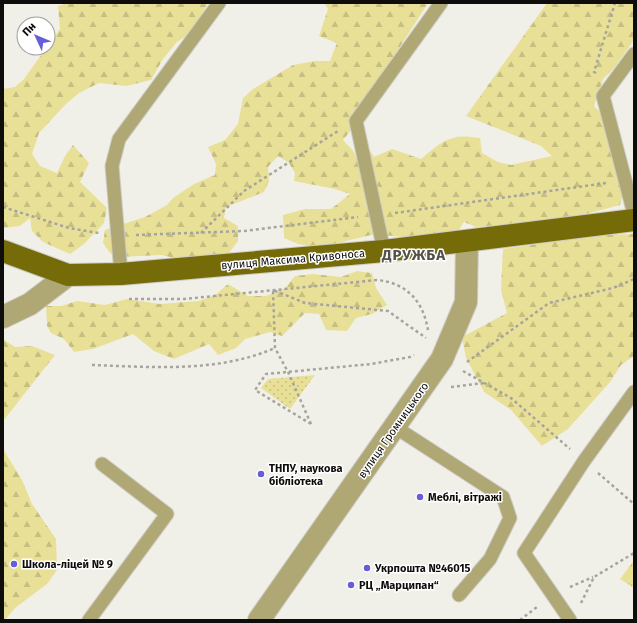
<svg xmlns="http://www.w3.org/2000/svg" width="637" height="623" viewBox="0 0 637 623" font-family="'Fira Sans',sans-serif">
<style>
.grass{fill:url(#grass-dots)}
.forest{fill:url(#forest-firs)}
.park{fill:url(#park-tufts)}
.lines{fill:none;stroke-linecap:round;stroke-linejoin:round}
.lane-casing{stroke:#cdccc5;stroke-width:15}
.street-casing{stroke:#cdccc5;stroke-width:24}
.primary-casing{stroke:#cdccc5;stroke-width:24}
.path{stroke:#a5a49e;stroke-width:2.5;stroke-dasharray:3 3;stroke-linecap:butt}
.lane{stroke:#afa874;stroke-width:13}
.street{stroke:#afa874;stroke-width:22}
.primary{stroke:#766b09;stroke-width:22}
.poi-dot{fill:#665dd7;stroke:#fff;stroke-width:1.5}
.labels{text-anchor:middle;stroke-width:3;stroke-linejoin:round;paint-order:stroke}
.street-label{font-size:11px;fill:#0e0d0b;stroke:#fff}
.poi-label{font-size:11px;font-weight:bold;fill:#0e0d0b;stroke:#fff;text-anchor:start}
.district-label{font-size:15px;font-weight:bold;letter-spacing:1px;fill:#52524b;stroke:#fff}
</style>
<defs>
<pattern id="grass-dots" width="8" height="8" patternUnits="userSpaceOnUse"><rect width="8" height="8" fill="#e9e097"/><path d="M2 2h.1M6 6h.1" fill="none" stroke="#c7bf81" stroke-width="1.8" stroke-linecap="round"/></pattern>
<pattern id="forest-firs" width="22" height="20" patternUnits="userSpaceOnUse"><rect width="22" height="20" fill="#e9e097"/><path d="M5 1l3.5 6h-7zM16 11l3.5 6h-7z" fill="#c7bf81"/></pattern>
<pattern id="park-tufts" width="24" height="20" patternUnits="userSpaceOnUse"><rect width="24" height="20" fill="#e9e097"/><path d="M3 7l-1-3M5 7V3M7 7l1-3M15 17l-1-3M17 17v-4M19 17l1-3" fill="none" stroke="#c7bf81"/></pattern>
</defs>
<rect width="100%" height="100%" fill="#f1f0e8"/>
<path class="grass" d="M315,375L290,409L261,388L268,379Z"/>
<path class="forest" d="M66,3H208L192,32L177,42L163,59L151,80L126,86L99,83L79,93L66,104L39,133L32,154L40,166L57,173L65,156L73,145L89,163L80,182L107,208L104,223L84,244L70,254L43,242L32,231L30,218L20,226L3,228V89L15,87L24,79L46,48H48V45L60,29L58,6Z
M324,3H428L396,53L401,69L343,140L354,152L361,170L367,146L374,157L392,149L421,159C443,140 451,133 480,138L482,153L498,162L511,165L552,156L541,146L466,116L547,3H634V40L614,68L603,79L594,106L604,116L624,189L620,205L563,220L476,227L464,222L458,231L401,237L375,234L334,244L315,247L298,244L284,238L283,215L305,209H331L350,194L335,189L294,181L295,173L289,163L278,156L268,167L269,181L264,192L226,207L224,218L238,226V241L229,253L216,257L175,258L161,255L120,257L110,253L103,243L105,230L145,217L167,205L173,198L194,184L215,175L216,164L208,147L225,140L238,124L243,98L253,89L293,65L315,61H330L337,43L319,36L328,9Z
M634,234V356L621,365L610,382L568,429L542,446L511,410L484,392L466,358L462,337L507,313L501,290L503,249L600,235Z
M357,271L372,273L376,288L387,305L372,314L356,318L347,331L326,330L319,314L305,313L282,336L270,332L245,339L236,348L218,355L209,344L174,359L154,351L133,334L93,349L74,352L64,339L51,333L47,326L46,306H61L77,301L105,305L127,299L160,304L198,301L214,296L228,284L248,296H266L285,288L295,276L313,274L341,277Z
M3,339L15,347L32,346L55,355L3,421Z
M3,449L22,480L32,504L56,539L57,570L47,584L15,608L5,620H3Z"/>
<path class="park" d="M634,560V588L620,579Z"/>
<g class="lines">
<defs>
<path id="lane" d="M634,54L603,96L634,214
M384,251L356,121L441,3
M121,274L112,166L119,139L219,3
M395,427L503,497L510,518L490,559L459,595
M89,620L167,514L102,464
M570,620L524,553L584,461L634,392"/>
<path id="street" d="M3,317L30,304L68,275
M259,620L442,359L466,302L467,242"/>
<path id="primary" d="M3,251L68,275L121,274L384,251L634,220"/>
</defs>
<use href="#lane" class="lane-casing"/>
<use href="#street" class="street-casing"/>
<use href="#primary" class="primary-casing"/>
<path class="path" d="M596,73L594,72L615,3
M3,207L69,228L99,233
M395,213L606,183
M201,233L244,191L338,131
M136,235L244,231L358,217
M129,299H184L377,280C407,283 423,301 428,330
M467,362L549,303L613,288L634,279
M92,365C153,367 217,373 275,348
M463,371L511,398L570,449
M451,387L484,383
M311,424L288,372L275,348L273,290L305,303L388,311L426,338
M311,424L255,390L266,374L371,364L410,357L414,355
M598,473L634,504
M570,587L593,577
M581,603L594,577L634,553
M520,620L537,607"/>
<use href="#lane" class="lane"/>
<use href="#street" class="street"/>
<use href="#primary" class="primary"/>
</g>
<g class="poi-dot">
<circle cx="261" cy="474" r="4"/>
<circle cx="420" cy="497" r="4"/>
<circle cx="14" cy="564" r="4"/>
<circle cx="367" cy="568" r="4"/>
<circle cx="351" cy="585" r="4"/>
</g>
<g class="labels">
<g class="street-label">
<text transform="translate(293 259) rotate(-5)" y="4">вулиця Максима Кривоноса</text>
<text transform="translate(393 430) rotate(-55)" y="4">вулиця Громницького</text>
</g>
<g class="poi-label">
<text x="269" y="472">ТНПУ, наукова<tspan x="269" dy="13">бібліотека</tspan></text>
<text x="428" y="501">Меблі, вітражі</text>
<text x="22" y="568">Школа-ліцей № 9</text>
<text x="375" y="572">Укрпошта №46015</text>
<text x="359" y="589">РЦ „Марципан“</text>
</g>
<g class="district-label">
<text x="414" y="260">ДРУЖБА</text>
</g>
</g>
<rect width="637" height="623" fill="none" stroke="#0e0d0b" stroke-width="8"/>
<g transform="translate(36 36) rotate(314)"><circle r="19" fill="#ffffff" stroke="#9f9e9d"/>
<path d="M0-3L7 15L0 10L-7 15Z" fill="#665dd7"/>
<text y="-6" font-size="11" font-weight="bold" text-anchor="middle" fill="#0e0d0b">Пн</text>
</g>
</svg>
